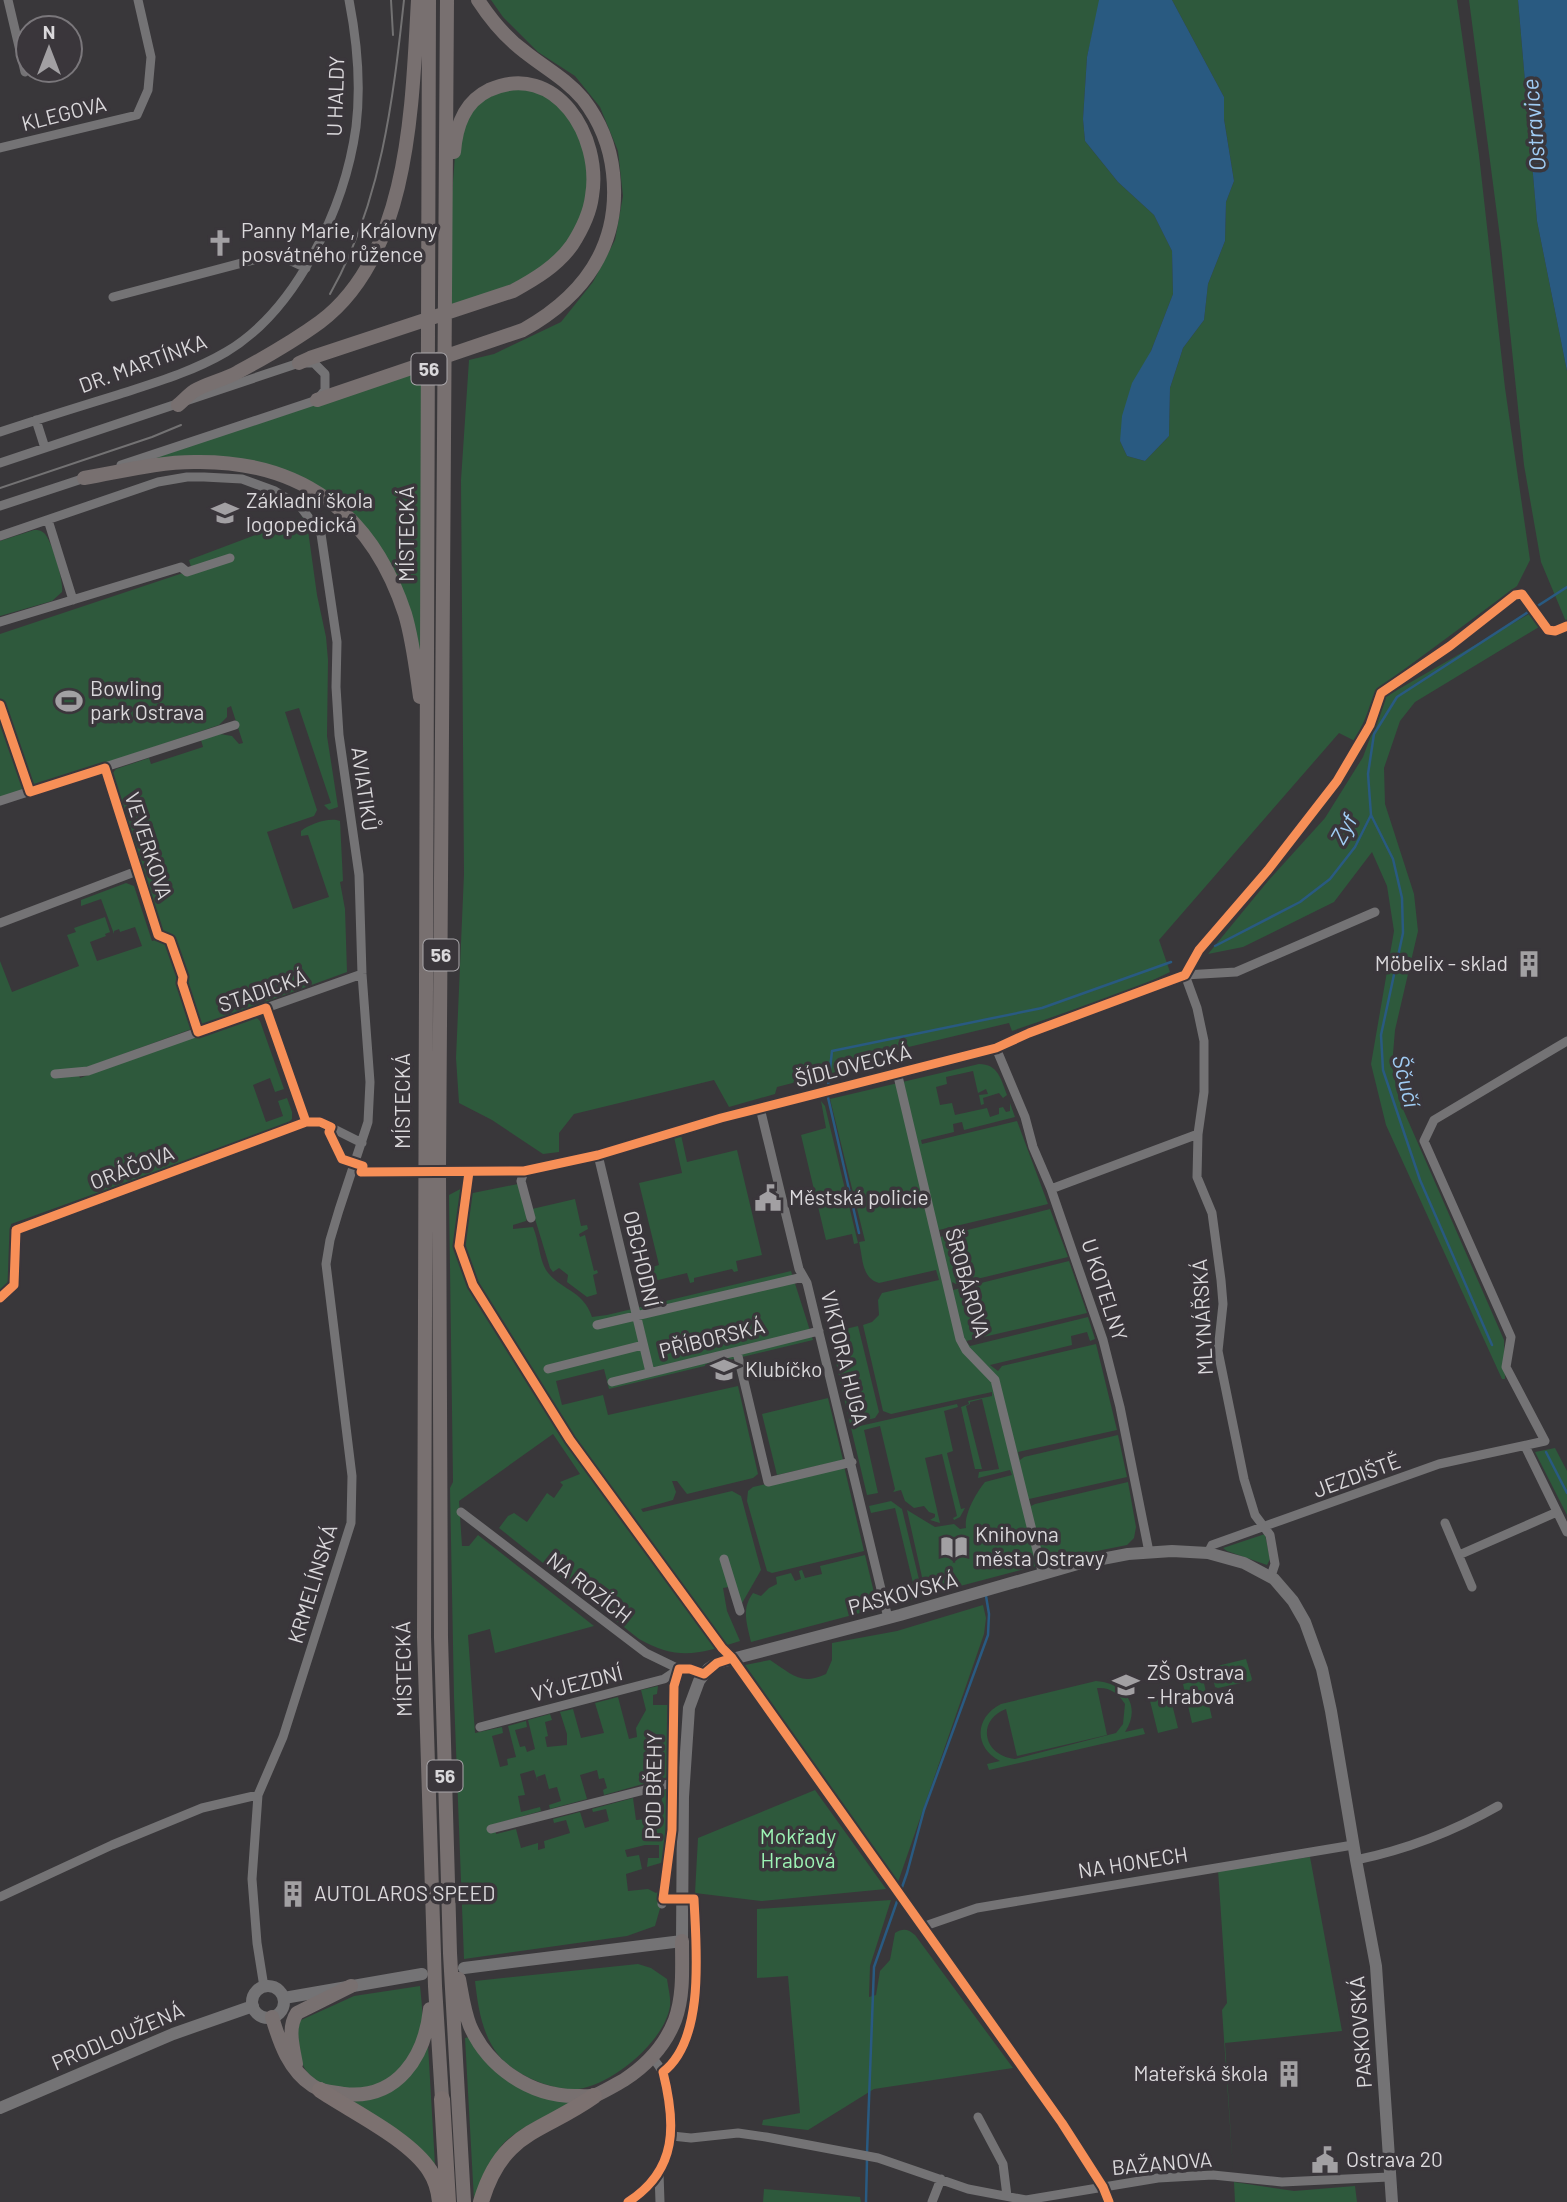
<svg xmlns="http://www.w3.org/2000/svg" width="1567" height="2202" viewBox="0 0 1567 2202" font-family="Barlow,sans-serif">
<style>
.green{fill:#2e593c;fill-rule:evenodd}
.water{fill:#295a81}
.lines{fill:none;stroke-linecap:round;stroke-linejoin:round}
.stream{stroke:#295a81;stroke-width:2.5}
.minor{stroke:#747375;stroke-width:9}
.secondary{stroke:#747375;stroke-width:12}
.trunk{stroke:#787070;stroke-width:14}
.motorway{stroke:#7c7170;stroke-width:16}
.tram{stroke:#737273;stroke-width:2}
.cycleway-casing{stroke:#3a363b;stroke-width:13}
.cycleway{stroke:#f78f57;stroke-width:9}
.labels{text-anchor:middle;stroke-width:7;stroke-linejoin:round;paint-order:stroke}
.shield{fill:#3a363b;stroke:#aaa7ab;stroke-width:2}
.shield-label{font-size:19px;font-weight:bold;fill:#dad8db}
.street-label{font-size:21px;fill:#dad8db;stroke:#3a363b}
.poi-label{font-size:21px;fill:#dad8db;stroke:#3a363b;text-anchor:start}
.park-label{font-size:21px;fill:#9df4b5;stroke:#3a363b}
.water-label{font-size:23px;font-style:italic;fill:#a0ccf4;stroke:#3a363b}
</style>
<rect width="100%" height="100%" fill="#39373a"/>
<path class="green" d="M491,0H1099V6L1087,57L1083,119L1085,141L1118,182L1154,215L1172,251L1173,294L1151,351L1120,441L1127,456L1145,461L1169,436L1170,388L1183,348L1204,320L1208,284L1225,241L1226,202L1234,181L1224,119V97L1172,0H1457L1479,155L1505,388L1530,560L1517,586L1379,688L1355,741L1339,733L1159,940L1170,972L1134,989L1012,1031L1009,1023L871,1056L867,1064L777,1087L775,1094L729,1107L714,1080L574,1114L559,1133V1152L543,1154L492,1120L459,1103L456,1058L464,874L461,480L469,360L494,354L561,322L593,282L615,240L623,196L618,151L600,107L575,76L538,52L503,17Z
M1469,0H1518L1537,221L1567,371V624L1541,562L1524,465L1501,245Z
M542,87L586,139L590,206L551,267L446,312V272L457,130L492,89Z
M428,363L427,737L411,641L378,553L306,486L213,462L84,478Z
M306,516L317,595L326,637L328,660L327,736L338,807L329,810L324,805L331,803L299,708L285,712L317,810L314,816L267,832L293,909L329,897L308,835L301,836V831C310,824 329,817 340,821L343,881L340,882L345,909L347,972L77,1071L80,1078L229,1024L230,1026L256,1017L260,1021L284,1089L275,1092L270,1078L253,1085L266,1122L283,1116L278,1101L287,1098L292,1112V1119L286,1125L11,1224C11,1247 18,1275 0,1293V961L12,992L79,966L67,935L76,932L74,928L105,917L111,935L110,932L105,934L106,936L90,942L97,961L142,946L135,927L120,932L119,929L114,931V934L101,899L81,906V900L126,883L134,886L152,941L163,938L111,775L116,769L149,758L151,764L203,747L201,740L220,734L232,736L239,744L243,743L231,706L227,708V717L219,725L0,799V634L192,570L189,560Z
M34,530C39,530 40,530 44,533C52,540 64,582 62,592L52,601L0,616V541Z
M1529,614L1539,627L1415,702L1400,721L1384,768L1385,804L1414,894L1418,931L1395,1030L1392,1066L1399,1100L1504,1340L1505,1379H1502L1386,1125L1371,1064L1394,931L1387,886L1372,852L1334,902L1243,947L1208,954L1268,881L1325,818L1363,757L1385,697Z
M979,1064C998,1064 1001,1079 1007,1095L1003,1098L999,1093L983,1098L984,1104L981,1105L979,1095L988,1094L986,1089L978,1093L973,1071L946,1077L947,1084L936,1087L940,1105L952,1103L955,1115L987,1108L990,1117L999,1114V1108L1003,1107L1006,1112L1010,1111V1103L1015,1117L964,1130L962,1122L953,1124L954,1132L921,1140L922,1144L1017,1121L1048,1204L939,1230L940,1237L1050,1209L1068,1257L956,1284L952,1282L953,1290L1069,1261L1087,1313L966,1341L970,1346L1088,1317L1095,1339L1090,1341L1087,1332L1071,1336L1072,1345L990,1365L998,1371L1002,1366L1096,1344L1117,1430L1018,1452L1020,1460L1024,1457L1118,1435L1127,1477L1029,1499L1031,1506L1035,1504L1128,1482L1136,1527L1134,1538L1127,1545L1082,1554L926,1595L907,1510L935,1527L954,1524L960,1529L966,1528C964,1514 976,1493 985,1482L1012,1475L1010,1470L978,1478L979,1472L999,1469L982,1399L970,1402V1404L966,1406L982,1469H975L961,1407L969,1404L968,1401L992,1396V1392L891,1414L883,1411L863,1325L872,1322L879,1315L878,1300L882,1293L939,1280L936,1270L879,1283C861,1278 863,1257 859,1242L865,1241L830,1099Z
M821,1101L825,1106L858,1243L854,1244L852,1234L826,1240L801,1135L826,1128Z
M681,1135L687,1162L737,1150L762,1255L736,1261L738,1271L734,1272L732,1269L694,1278V1282L690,1283L687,1273L654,1281L649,1268L659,1265L639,1183L682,1173L674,1137Z
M518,1184L527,1217L526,1221L513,1225V1229L533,1227C539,1241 539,1258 546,1270C559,1290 583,1289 592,1317L607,1315L791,1271L813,1340L609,1389L604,1369L556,1381L562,1405L603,1395L608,1415L738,1386L758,1474L753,1478L687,1494L677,1481H672L676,1492L673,1500L641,1509L643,1512L732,1491L741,1496L761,1570L741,1605L729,1587L723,1588L727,1611L740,1641C699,1654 678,1661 639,1639L499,1528L508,1516L514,1513L527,1522L547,1493L554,1498L563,1485L560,1482L580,1474L553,1434L459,1501L462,1546H469L478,1535L594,1626L495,1653L490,1629L468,1635L475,1733L502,1727L503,1733L492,1736L500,1767L508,1765L507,1759L516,1757L508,1726L526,1721L527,1727L515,1730L520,1747L525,1746L527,1752L535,1749L528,1720L550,1714L552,1720L545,1722L548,1736L545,1737L547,1747L567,1745V1734L560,1712L573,1709L581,1738L604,1733L595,1703L618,1697L629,1739L637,1737L636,1728L646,1710L641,1690L658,1686L657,1694L653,1695V1705H669L668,1777L604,1795L603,1790L607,1788L604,1778L599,1779L597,1770L580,1775L587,1799L550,1809L549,1805L561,1801L557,1787L549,1789L545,1774L537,1777L538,1782L534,1770L520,1774L525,1795L518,1796L521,1812L540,1807L541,1811L495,1824L496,1834L516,1829L521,1848L538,1843V1850L545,1848L544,1841L570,1833L566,1820L554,1823L553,1819L580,1812L585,1828L609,1821L606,1809L593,1812L592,1809L633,1798L636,1820L648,1819V1813H661L662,1798H648V1794L668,1789L664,1862L647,1867L648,1858H659V1845H645L625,1850L627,1857L639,1855L642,1869L626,1874L628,1891L648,1889L656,1893L661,1889V1905L655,1926L627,1936L464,1959L454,1697L450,1488L453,1482L449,1195L468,1185V1194Z
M575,1199L581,1226L587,1225L588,1229L579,1234L580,1237L585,1235L594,1271L597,1270L598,1273L593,1275L597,1294L587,1297L567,1282L568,1275L559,1268L553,1272L550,1268L532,1209Z
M858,1326L879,1412L875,1418L850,1424L830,1336L833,1332Z
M828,1398L843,1460L777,1475L762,1414Z
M957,1404L958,1407L944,1411L953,1451L947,1453L961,1509L965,1508L960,1517L954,1520L953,1518L957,1516L942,1454L925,1458L940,1523L930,1520L935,1517V1514L929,1512L924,1506L914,1508L905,1501L901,1490L893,1492L895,1489L880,1426L864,1430L878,1493L867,1495L851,1428Z
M1555,1448L1567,1471V1515L1535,1452Z
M844,1466L864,1551L772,1573L767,1571L747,1501L748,1491L753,1487Z
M891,1501L902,1509L923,1596L896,1604L892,1601L889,1589L913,1583L895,1508L871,1513L869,1506Z
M1265,1534L1270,1559L1267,1565L1227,1551L1223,1548Z
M865,1555L877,1605L875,1609L751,1642C747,1624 741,1609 753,1593L761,1596L769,1588L777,1584L776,1577L791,1573L795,1581L801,1579L799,1571L802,1570L805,1578L822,1574L820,1566Z
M983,1605L986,1618L984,1634L898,1882L895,1883L745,1665L770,1660C792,1674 800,1686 826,1674L832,1660V1643L897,1631Z
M1246,1659L1252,1679L1251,1681L1218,1688L1215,1687L1211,1670L1213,1667Z
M1203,1679L1212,1718L1192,1723L1183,1684Z
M1096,1681C1125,1683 1142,1706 1125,1732L1143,1728L1145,1734L989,1770L987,1764L1000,1761C973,1747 975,1717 1001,1704ZM1097,1688C1110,1687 1118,1693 1125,1704L1123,1724L1116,1733L1015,1759C983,1756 976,1720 1006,1709L1017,1756L1107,1735Z
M1170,1696L1178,1728L1158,1733L1150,1701Z
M815,1790L886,1889L761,1901L695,1893L698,1838Z
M1310,1857L1342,2031L1225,2043L1233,2169L1222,2010L1227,2003L1218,1870Z
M891,1900L870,1966L869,1997L876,1995L880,1971L890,1960L895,1933C903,1928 908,1929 915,1935L1013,2068L874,2089L808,2130L762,2125L763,2120L800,2113L788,1976L757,1978V1909Z
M638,1964L651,1968L667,1979C668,1987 671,1998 670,2006C665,2041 612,2085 578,2089C555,2092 515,2075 500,2057C482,2036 478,2007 475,1981Z
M420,1986C422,2006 425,2026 418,2045C415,2053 407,2066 401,2072C377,2094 323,2098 305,2069C301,2062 301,2055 300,2048C298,2038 297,2031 299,2021L354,1996Z
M469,2037C502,2084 518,2093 575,2102C554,2112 517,2128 502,2145C489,2161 482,2181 474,2200L465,2038Z
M428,2045L435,2165L351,2103C363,2097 377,2096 388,2091C411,2080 416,2065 428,2045Z
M1234,2182L1294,2191L1355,2186L1357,2202H1235Z
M764,2189L860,2197L861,2202H763Z"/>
<path class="water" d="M1099,0H1172L1224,97V119L1234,181L1226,202L1225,241L1208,284L1204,320L1183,348L1170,388L1169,436L1145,461L1127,456L1120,441L1122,416L1132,383L1151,351L1173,294L1172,251L1154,215L1118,182L1085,141L1083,119L1087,57Z
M1518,0H1567V371L1537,221Z"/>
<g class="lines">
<path class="stream" d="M1371,815L1393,859L1402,898L1403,933L1381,1035L1383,1070L1420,1180L1492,1345
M1215,946L1300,902L1330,879L1355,847L1371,815L1368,774L1374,734L1397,697L1567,587
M828,1087L832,1051L1042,1008L1171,962
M827,1093L859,1233
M1546,1452L1567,1493
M867,2153L874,1967L907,1873L924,1810L988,1635L989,1614L986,1596
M866,2202L867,2160"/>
<path class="minor" d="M8,0L25,72
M0,148L137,115L148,90L151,57L138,0
M113,297L276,254L306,268
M36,420L45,448
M0,432C39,419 78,407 117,395C154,383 192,372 226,352C297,310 345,207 356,127C361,86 357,41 349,0
M0,463L299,363H314L325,374V390L317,400L121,465
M0,506L88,477
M48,520L73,600
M0,536L158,482L187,477H204L242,479L275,491L300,506L321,534L337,642L336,687L339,735L359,875L362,974L370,1082L368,1122L339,1210L330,1240L326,1264L352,1476L351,1523L283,1737L258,1795
M0,622L181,567L187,572L230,558
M105,768L158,935
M0,801L235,725
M0,923L137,871
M1185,975L1197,1008L1204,1041V1092L1198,1134L1197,1177L1212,1213L1221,1280L1223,1304L1218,1351L1244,1479L1255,1515L1270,1535L1275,1564L1271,1576
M266,1008L306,1122
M996,1048L1025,1117L1033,1147L1051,1189L1103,1340L1120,1407L1149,1552
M897,1072L960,1339L966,1350L995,1380L1043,1575
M55,1074L88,1071L362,974
M760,1108L799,1269L807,1283L888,1618
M598,1155L650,1372
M1051,1189L1198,1134
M531,1218L521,1181L524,1171L598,1155L721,1118L996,1048L1029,1033L1185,975L1236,972L1375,912
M0,1298L14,1285L16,1230L306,1122H320L362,1143
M597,1325L803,1277
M737,1352L768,1482L852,1462
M548,1369L643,1345
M612,1382L819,1331
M1525,1446L1567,1532
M461,1512L646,1653L679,1669H690L704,1674
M1445,1523L1472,1587
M1208,1553L1212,1545L1439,1464L1545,1441L1506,1367L1511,1337L1424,1141L1434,1120L1567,1041
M1459,1555L1557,1512
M724,1559L740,1611
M480,1727L664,1679L679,1669
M491,1829L672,1783
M1356,1860C1405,1850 1454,1831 1498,1806
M0,1897L112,1845L202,1808L258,1795L252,1879L257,1943L264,1987
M662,1904L672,1830L673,1706L674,1686L679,1669
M922,1927L977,1908L1353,1845
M978,2117L1003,2164L1007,2196
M672,2136L691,2138L738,2133L766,2137L878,2158L968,2189L1026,2200L1158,2178L1213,2175L1282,2182L1389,2177
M659,2173L660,2202
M628,2202C665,2178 677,2139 669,2097C666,2082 664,2069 652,2058
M932,2202L941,2179"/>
<path class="secondary" d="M464,1968L682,1941L683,1797L689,1708L699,1681L708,1669L717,1663L900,1615L1081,1563L1128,1554L1172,1551L1208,1553L1244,1563L1274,1579L1293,1601L1305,1622L1322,1669L1331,1711L1356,1860L1376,1966L1392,2202
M252 2002a16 16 0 1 1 32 0a16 16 0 1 1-32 0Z
M284,1998L422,1974
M0,2108L173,2034L253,2006"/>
<path class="trunk" d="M429,0L424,1637L435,1986L442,2099
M447,0L439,1170L441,1637L450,1953L464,2202
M299,363L310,358L513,291C535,279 557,266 572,245C581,231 590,213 592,196C602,137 556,60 489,90C464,102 456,126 454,152
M317,400L523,330C584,296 621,245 613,173C610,145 600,121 583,99C566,79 545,68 525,52C506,38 491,20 478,0
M178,405C183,401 188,395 194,391C207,383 224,380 238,372C266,357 294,341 320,322C411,254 412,102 418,0
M84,478C120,472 157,462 194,462C301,460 372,513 405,614C413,641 416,669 420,697
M459,1979C462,1995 464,2011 470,2026C488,2067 530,2096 575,2096C581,2096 589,2097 596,2095C605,2091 615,2085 624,2080C647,2065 665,2046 675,2020C684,1995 682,1968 682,1941
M272,2017C280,2044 289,2070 313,2086C322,2092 334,2092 344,2094C398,2100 425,2056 430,2009
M296,2064C293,2047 287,2028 297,2013L351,1986"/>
<path class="motorway" d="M320,2090C351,2111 410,2139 430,2171C436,2180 439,2191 440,2202
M442,2099L448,2202
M481,2202C502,2130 542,2133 594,2096"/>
<path class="tram" d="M391,0L393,35
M330,294C381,204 393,101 404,0
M0,488L152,437L181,425"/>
<defs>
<path id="cycleway" d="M0,705L30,792L105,768L158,935L170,940L183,977L182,983L198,1032L266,1008L306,1122
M469,1172L459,1246L473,1285L570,1440L722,1648L732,1658L1062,2123L1103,2187L1109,2202
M0,1298L14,1285L16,1230L306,1122H320L331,1127L329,1132L342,1159L363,1166L361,1172L524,1171L598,1155L721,1118L996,1048L1029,1033L1185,975L1199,950L1268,870L1337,781L1370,725L1381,693L1450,646L1515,595L1522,594L1548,630L1555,631L1567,626
M628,2202C678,2170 676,2124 663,2072C706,2039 696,1946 694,1899H663L672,1830L674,1686L679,1669H690L704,1674L717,1663L732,1658"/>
</defs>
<use href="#cycleway" class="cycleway-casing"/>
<use href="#cycleway" class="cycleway"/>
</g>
<defs>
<symbol id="church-bare" viewBox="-9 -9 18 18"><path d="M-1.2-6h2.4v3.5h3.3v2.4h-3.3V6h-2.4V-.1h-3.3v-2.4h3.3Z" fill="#a2a0a3" stroke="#3a363b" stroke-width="2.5" paint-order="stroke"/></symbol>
<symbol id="school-bare" viewBox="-9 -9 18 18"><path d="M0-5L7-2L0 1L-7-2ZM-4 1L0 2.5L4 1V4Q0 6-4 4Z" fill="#a2a0a3" stroke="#3a363b" stroke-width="2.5" paint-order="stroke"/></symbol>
<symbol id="stadium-bare" viewBox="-9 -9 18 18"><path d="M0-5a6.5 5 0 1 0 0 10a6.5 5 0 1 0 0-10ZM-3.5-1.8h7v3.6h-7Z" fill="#a2a0a3" stroke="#3a363b" stroke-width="2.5" paint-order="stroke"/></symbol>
<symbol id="building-bare" viewBox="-9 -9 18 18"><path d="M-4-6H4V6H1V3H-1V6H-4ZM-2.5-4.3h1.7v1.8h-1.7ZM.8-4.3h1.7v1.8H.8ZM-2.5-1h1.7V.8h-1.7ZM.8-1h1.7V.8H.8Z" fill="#a2a0a3" stroke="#3a363b" stroke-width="2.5" paint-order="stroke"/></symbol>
<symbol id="civic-bare" viewBox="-9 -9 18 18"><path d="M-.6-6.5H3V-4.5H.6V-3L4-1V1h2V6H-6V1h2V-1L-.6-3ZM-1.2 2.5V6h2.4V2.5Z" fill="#a2a0a3" stroke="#3a363b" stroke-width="2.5" paint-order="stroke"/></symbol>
<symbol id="library-bare" viewBox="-9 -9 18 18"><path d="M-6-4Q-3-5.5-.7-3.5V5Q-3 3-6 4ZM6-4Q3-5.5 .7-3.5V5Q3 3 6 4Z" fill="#a2a0a3" stroke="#3a363b" stroke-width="2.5" paint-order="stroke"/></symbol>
</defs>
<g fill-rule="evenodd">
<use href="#church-bare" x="201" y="224" width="38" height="38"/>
<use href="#school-bare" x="206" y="494" width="38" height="38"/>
<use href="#stadium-bare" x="50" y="682" width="38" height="38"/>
<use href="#building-bare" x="1510" y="945" width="38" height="38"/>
<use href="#civic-bare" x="749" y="1179" width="38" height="38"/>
<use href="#school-bare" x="705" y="1351" width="38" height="38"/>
<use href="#library-bare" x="935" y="1528" width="38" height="38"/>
<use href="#school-bare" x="1107" y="1666" width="38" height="38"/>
<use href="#building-bare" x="274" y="1875" width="38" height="38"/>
<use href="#building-bare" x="1270" y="2055" width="38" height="38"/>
<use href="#civic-bare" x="1306" y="2141" width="38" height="38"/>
</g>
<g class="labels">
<g class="shield">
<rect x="411.5" y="353.5" width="35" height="31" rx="5"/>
<rect x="423.5" y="939.5" width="35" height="31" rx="5"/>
<rect x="427.5" y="1760.5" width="35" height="31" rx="5"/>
</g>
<g class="shield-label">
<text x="429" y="376">56</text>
<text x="441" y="962">56</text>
<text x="445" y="1783">56</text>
</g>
<g class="street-label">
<text transform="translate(336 96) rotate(-88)" y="7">U HALDY</text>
<text transform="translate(64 114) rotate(-14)" y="7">KLEGOVA</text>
<text transform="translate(143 364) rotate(-20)" y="7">DR. MARTÍNKA</text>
<text transform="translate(407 534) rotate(-90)" y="7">MÍSTECKÁ</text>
<text transform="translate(364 789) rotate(82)" y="7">AVIATIKŮ</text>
<text transform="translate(148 846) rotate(72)" y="7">VEVERKOVA</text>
<text transform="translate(263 991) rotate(-19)" y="7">STADICKÁ</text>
<text transform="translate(853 1066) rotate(-14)" y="7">ŠÍDLOVECKÁ</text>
<text transform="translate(403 1101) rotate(-90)" y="7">MÍSTECKÁ</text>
<text transform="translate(132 1168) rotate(-21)" y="7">ORÁČOVA</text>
<text transform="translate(641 1259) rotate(77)" y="7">OBCHODNÍ</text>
<text transform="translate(967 1283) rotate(74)" y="7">ŠROBÁROVA</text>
<text transform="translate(1104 1290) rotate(72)" y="7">U KOTELNY</text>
<text transform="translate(1203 1317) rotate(-93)" y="7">MLYNÁŘSKÁ</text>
<text transform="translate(712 1339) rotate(-14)" y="7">PŘÍBORSKÁ</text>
<text transform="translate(844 1358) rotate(76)" y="7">VIKTORA HUGA</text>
<text transform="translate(1357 1476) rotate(-20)" y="7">JEZDIŠTĚ</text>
<text transform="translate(313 1584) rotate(-73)" y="7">KRMELÍNSKÁ</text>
<text transform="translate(589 1588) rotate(38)" y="7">NA ROZÍCH</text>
<text transform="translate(903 1594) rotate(-15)" y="7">PASKOVSKÁ</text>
<text transform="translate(404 1669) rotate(-91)" y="7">MÍSTECKÁ</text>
<text transform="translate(577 1684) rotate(-14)" y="7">VÝJEZDNÍ</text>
<text transform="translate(654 1786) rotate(-89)" y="7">POD BŘEHY</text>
<text transform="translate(1133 1863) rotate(-9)" y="7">NA HONECH</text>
<text transform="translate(1361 2032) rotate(-94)" y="7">PASKOVSKÁ</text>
<text transform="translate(118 2037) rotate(-23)" y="7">PRODLOUŽENÁ</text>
<text transform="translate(1162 2164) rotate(-5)" y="7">BAŽANOVA</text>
</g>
<g class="poi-label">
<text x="241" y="238">Panny Marie, Královny<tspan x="241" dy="24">posvátného růžence</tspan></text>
<text x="246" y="508">Základní škola<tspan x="246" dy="24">logopedická</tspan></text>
<text x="90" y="696">Bowling<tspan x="90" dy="24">park Ostrava</tspan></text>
<text x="1508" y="971" text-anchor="end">Möbelix - sklad</text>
<text x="789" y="1205">Městská policie</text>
<text x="745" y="1377">Klubíčko</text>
<text x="975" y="1542">Knihovna<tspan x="975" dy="24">města Ostravy</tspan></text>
<text x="1147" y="1680">ZŠ Ostrava<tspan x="1147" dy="24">- Hrabová</tspan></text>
<text x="314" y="1901">AUTOLAROS SPEED</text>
<text x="1268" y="2081" text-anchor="end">Mateřská škola</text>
<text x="1346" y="2167">Ostrava 20</text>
</g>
<g class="park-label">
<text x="798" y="1844">Mokřady<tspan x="798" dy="24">Hrabová</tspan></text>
</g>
<g class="water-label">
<text transform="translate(1534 125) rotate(-95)" y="8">Ostravice</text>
<text transform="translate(1344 829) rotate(-61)" y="8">Zyf</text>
<text transform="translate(1406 1081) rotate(76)" y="8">Ščučí</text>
</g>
</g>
<g transform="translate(49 49)"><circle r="33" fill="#3a363b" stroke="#7a777b" stroke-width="2"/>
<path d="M0-5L12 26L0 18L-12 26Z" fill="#a2a0a3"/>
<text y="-10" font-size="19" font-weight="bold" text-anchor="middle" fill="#dad8db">N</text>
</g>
</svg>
